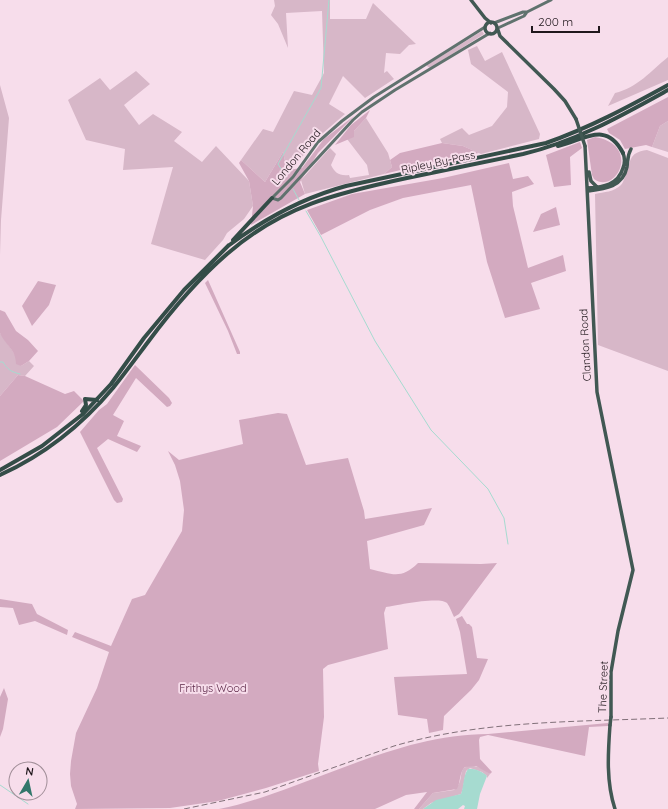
<svg xmlns="http://www.w3.org/2000/svg" width="668" height="809" viewBox="0 0 668 809" font-family="Quicksand,sans-serif">
<style>
.green{fill:#d7b7c8}
.forest{fill:#d3aac0}
.water{fill:#a6dbd0}
.lines{fill:none;stroke-linecap:round;stroke-linejoin:round}
.stream{stroke:#a6dbd0;stroke-width:1}
.secondary{stroke:#60726e;stroke-width:3}
.primary{stroke:#415853;stroke-width:3.5}
.trunk{stroke:#344d48;stroke-width:4}
.rail{stroke:#817079;stroke-width:1;stroke-dasharray:6 3;stroke-linecap:butt}
.primary-bridge{stroke:#415853;stroke-width:3.5}
.labels{text-anchor:middle;stroke-width:4;stroke-linejoin:round;paint-order:stroke}
.street-label{font-size:11px;fill:#20171c;stroke:#f7ddeb}
.park-label{font-size:11px;fill:#5b2747;stroke:#f7ddeb}
</style>
<rect width="100%" height="100%" fill="#f7ddeb"/>
<path class="green" d="M274,0H330V19H366L373,3L416,44L409,45L400,54L386,53L384,73L387,71L394,79L365,98L343,76L329,104L345,114L315,140L293,169L287,170L283,152L265,182L241,160L263,129L273,132L294,91L312,95L324,73L322,11L286,13L288,48L278,24L271,15L275,6Z
M482,31L484,34L430,68L427,66V65Z
M477,46L485,61L502,52L540,134L539,139L481,154L463,146L442,143L440,139L462,128L469,135L492,126L507,107L508,92L471,64L468,50Z
M668,57V80L608,106L615,93C637,88 651,71 668,57Z
M136,71L150,84L124,105L139,125L153,114L182,132L174,141L202,162L216,146L249,181L253,206L244,219L227,233L223,240L205,260L151,244L173,167L123,170L125,149L86,140L68,100L100,78L110,90Z
M0,85L9,118L1,220L0,255Z
M366,118L388,153L392,167L384,174L305,194L301,180L330,148L336,154L331,165C335,173 339,176 349,175L350,178L369,175L367,165L347,139L354,131Z
M668,121V152L652,147L660,126Z
M647,150L668,158V371L598,345L595,194C604,192 614,192 621,185C623,183 624,179 625,177C632,161 627,153 647,150Z
M0,333L12,350L21,366L29,361L34,366L25,376L18,375L0,396Z
M470,765L482,768L490,774L487,778V776L482,772L470,768L466,771L463,788L461,794L431,803L423,809H419L433,793L454,790C456,788 459,785 460,781C462,773 460,768 470,765Z"/>
<path class="forest" d="M668,97V121L660,126L652,147L646,145L625,149L620,140L609,133L607,129Z
M370,110L366,118L354,131V137L335,145L351,125Z
M354,116L318,153L300,182L305,194L251,225L253,206L249,181L239,163L241,160L265,182L283,152L287,170L302,168L324,139Z
M595,137C642,145 616,195 594,179L592,175L587,140Z
M580,142L582,148L570,157L571,185L554,187L546,155Z
M442,143L463,146L479,153L438,161L384,174L392,167L390,160L400,153Z
M509,163L513,179L528,176L534,184L512,192L513,206L528,268L563,255L566,271L531,283L540,309L505,318L487,262L471,185L403,198L370,210L321,235L307,210L352,194L443,178Z
M556,207L560,225L533,232L541,214Z
M208,280L240,352V354H237L228,331L205,283Z
M38,281L56,285L49,305L32,326L22,306Z
M0,310L5,312L16,331L28,340L38,351L29,361L21,366L16,364C16,349 5,345 0,333C0,327 0,317 0,310Z
M135,365L169,398L172,403L170,406L167,407L136,378L113,415L124,421L117,436L141,446L137,452L108,439L97,448L123,499L122,502L117,503L114,500L80,432L99,410L107,404Z
M18,375L25,376L65,394L74,391L84,401L57,427L0,461V396Z
M278,413L287,414L306,465L348,458L364,511L365,519L432,508L424,525L367,541L370,569C392,574 401,580 418,563L481,564L497,563L459,614L454,617C452,613 450,607 447,603C440,596 397,605 386,607L384,613L388,649L328,665L323,669L324,717L318,764L319,771L266,788L218,801L170,808L75,809L77,804L71,786L70,774L71,761L76,733L97,688L109,652L72,637L75,632L111,646L132,599L145,595L182,531L184,510L180,481L175,465L168,451L179,460L243,444L239,420Z
M0,599L32,604L37,614L68,630L67,635L35,621L19,625L13,608L0,607Z
M462,616L467,624H469L472,627L477,658L488,659L479,680L471,690L444,716L443,730L429,733L427,719L398,715L394,677L467,674L460,632L456,619Z
M4,688L8,699L3,729L0,737V697Z
M608,723V726L589,727L585,756L488,735L480,737L479,740L480,759L492,772L490,774L476,766L465,767C459,773 461,781 457,789L433,793L419,809H414L427,792L406,795L375,809H219C245,804 269,795 294,786C357,763 420,734 488,734Z"/>
<path class="water" d="M468,769C474,768 483,772 487,776L480,794L477,809H464L465,806L463,805L458,809H423L436,800L461,794C464,786 463,776 468,769Z"/>
<g class="lines">
<path class="stream" d="M286,177L278,164L321,88L329,0
M293,189L299,200
M306,211L321,237L375,341L431,430L488,489L504,518L508,544
M0,362H3C7,369 11,372 20,374
M0,785L28,804"/>
<path class="secondary" d="M494,23L523,12H527
M498,28L524,16L527,12L551,0
M272,198L278,200L281,198L353,120L362,112L395,90L490,33
M272,198L293,177L318,142L342,121L374,97L485,27"/>
<path class="primary" d="M471,0L485,18L491,23
M485 28a6 6 0 1 1 12 0a6 6 0 1 1-12 0Z
M498,30L500,36L554,89L565,101L576,119
M585,146L597,392L633,570L618,631L611,672V717
M589,172L591,181L597,187
M588,188C603,187 618,185 623,168C625,163 625,158 623,153
M588,191C605,189 623,187 627,167C628,160 627,156 631,149
M610,725C608,753 606,782 615,809"/>
<path class="trunk" d="M558,146C584,140 606,120 623,153
M233,240L272,198
M228,246C264,219 302,198 346,186L546,143C589,128 628,107 668,85
M82,411L86,405L85,399L97,400
M0,470L42,446L83,414L111,384L144,338L184,290L229,245
M0,475C44,455 82,425 113,388C125,373 136,358 148,342C171,311 197,280 227,254C282,206 337,193 407,178C446,170 484,162 523,154C575,142 621,116 668,90"/>
<path class="rail" d="M184,809L265,792L394,746C483,720 576,722 668,718"/>
<path class="primary-bridge" d="M576,119L585,146
M610,725L611,717"/>
</g>
<g class="labels">
<g class="street-label">
<text transform="translate(296 157) rotate(-50)" y="4">London Road</text>
<text transform="translate(438 162) rotate(-12)" y="4">Ripley By-Pass</text>
<text transform="translate(585 345) rotate(-93)" y="4">Clandon Road</text>
<text transform="translate(603 687) rotate(-88)" y="4">The Street</text>
</g>
<g class="park-label">
<text x="213" y="692">Frithys Wood</text>
</g>
</g>
<g transform="translate(28 781) rotate(9)"><circle r="19" fill="#f7ddeb" stroke="#a18e98"/>
<path d="M0-3L7 15L0 10L-7 15Z" fill="#32776b"/>
<text y="-6" font-size="11" font-weight="bold" text-anchor="middle" fill="#20171c">N</text>
</g>
<path d="M532 26v6h67v-6" fill="none" stroke="#20171c" stroke-width="2"/>
<text x="538" y="26" font-size="12" fill="#20171c" stroke="#f7ddeb" stroke-width="3" paint-order="stroke">200 m</text>
</svg>
